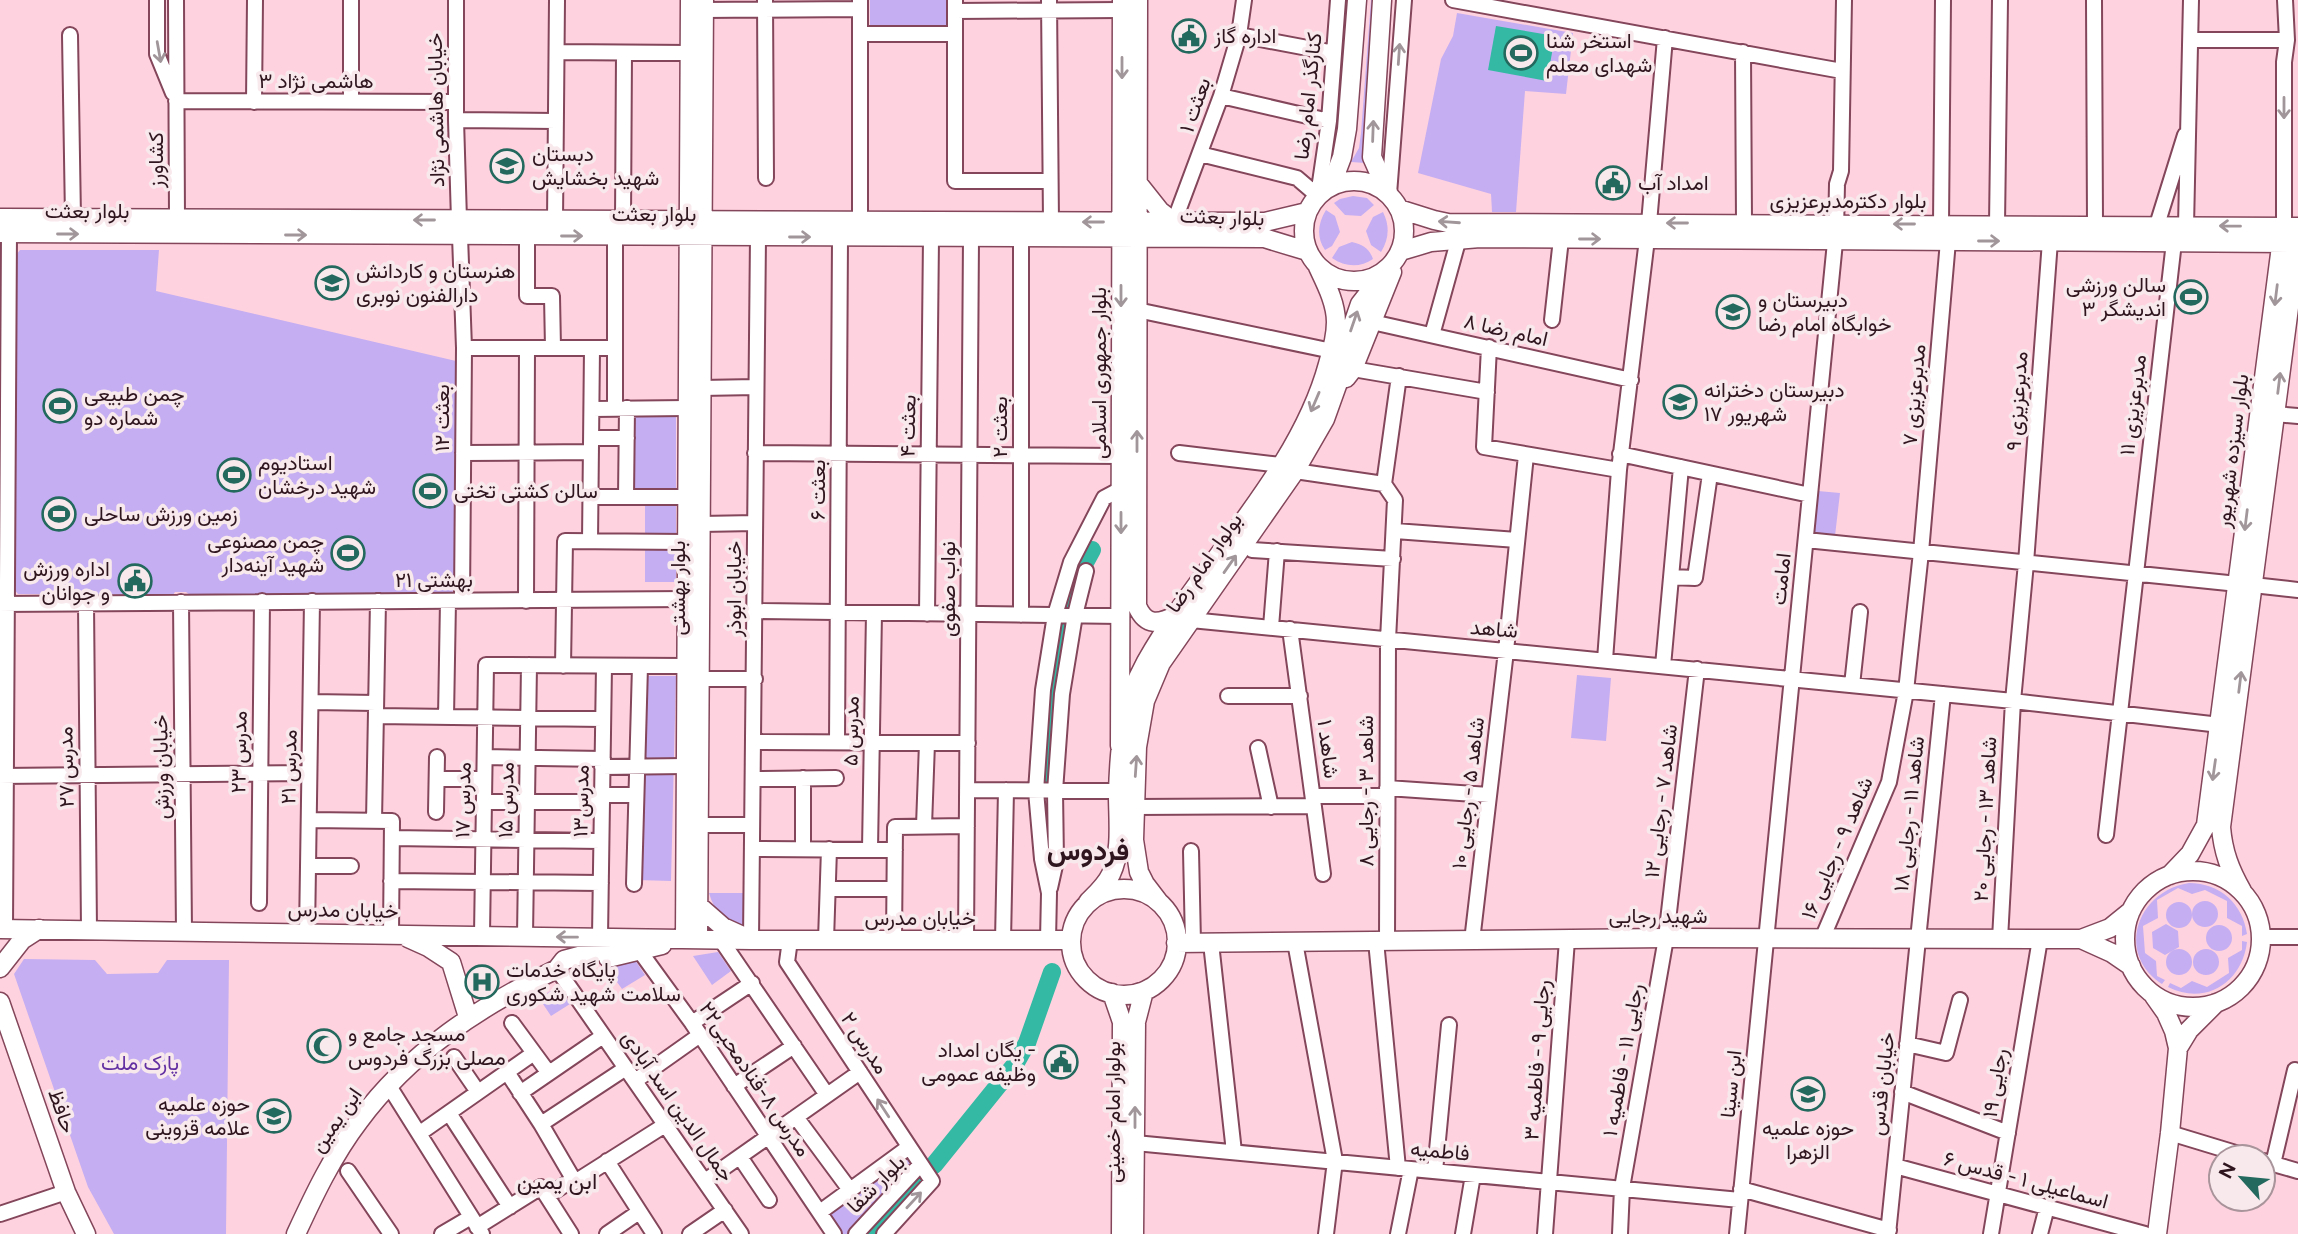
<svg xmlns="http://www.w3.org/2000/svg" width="2298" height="1234" viewBox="0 0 2298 1234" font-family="Figtree,Vazirmatn,sans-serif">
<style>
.green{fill:#c5aef2}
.water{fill:#34b9a4}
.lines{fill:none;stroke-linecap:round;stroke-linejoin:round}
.river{stroke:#34b9a4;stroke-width:18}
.minor-casing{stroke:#83465a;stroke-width:18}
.major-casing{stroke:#83465a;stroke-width:21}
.minor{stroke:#fff;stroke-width:14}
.major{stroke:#fff;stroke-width:18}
.oneway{stroke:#a1969a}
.labels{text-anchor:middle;stroke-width:7;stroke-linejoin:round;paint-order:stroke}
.poi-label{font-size:21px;fill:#2f151e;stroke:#f8e9ed;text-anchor:start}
.street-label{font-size:21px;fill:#2f151e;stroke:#f8e9ed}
.park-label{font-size:21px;fill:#6330a2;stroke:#f8e9ed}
.neighbourhood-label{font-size:23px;fill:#2f151e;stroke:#f8e9ed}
.district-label{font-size:28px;font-weight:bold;fill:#2f151e;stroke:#f8e9ed}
</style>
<rect width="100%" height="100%" fill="#ffd2df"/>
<path class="green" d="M870,0H948V28L870,27Z
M1371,0H1376L1364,148L1365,163L1351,162L1359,148L1361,133Z
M1457,13L1573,33L1566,94L1525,91L1516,212H1492L1491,194L1418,173L1441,59L1453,36Z
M1353,196L1367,198L1374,205L1361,216L1345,215L1334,203L1340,199Z
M1326,210L1335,216L1340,232L1332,246L1325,250C1316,237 1318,223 1326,210Z
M1383,212C1390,226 1389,239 1381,252L1371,245L1366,231L1373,217Z
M1352,242C1363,245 1369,248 1373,259C1360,268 1345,267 1332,258L1339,247Z
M20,250H159L156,291L456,361L454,589L449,597L190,595L186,592H175L173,595L18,594L13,588L16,255Z
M635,417H676V582H645V490H635Z
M1818,491L1840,493L1835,536L1814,534Z
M1577,675L1611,678L1606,741L1571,738Z
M642,676H676L671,881L637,880Z
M2189,883C2220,883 2243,904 2247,934L2242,936V926L2227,918V901L2205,890L2192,894L2178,888L2157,900L2158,918L2143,926L2145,953L2156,961L2157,976L2165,980L2162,984C2115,954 2137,891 2189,883Z
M709,893H747V929C727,924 714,912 709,893Z
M2192 914a13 13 0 1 1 26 0a13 13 0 1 1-26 0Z
M2166 915a13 13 0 1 1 26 0a13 13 0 1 1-26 0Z
M2166,924L2178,931L2179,947L2165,955L2153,948L2152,932Z
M2206 938a13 13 0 1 1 26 0a13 13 0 1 1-26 0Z
M2242,941L2247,942C2242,983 2205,1006 2168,987L2170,983L2181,988L2192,981L2207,987L2229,973L2228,958L2242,950Z
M2193 962a13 13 0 1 1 26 0a13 13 0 1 1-26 0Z
M2166 962a13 13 0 1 1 26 0a13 13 0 1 1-26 0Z
M718,952L731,971L712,985L693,956Z
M24,959L95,960L107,974L158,973L167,960H229L226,1234H114L88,1187L14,974Z
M635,960L645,975L622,989L607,968Z
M559,986L570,1004L551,1016L539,998Z
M906,1156L914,1167L848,1234H840L825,1213Z"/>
<path class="water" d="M1496,26L1555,36L1547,81L1488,70Z"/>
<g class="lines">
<path class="river" d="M1067,607L1075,581L1092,550
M1043,786L1051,693L1064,625
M934,1165L1014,1066L1027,1043L1052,972
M873,1234L918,1182"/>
<defs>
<path id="minor" d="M157,0V54L173,93
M176,0L177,219
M456,0V120L459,220
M765,0L766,178
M955,0V181H1050
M1049,0L1051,222
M1453,0L1842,71
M2094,0L2095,225
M704,10L860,9
M955,11L1122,10
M860,34H955
M70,35L73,218
M1239,35L1334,53
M2191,40H2287
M557,52L690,53
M1743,52L1744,223
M1221,96L1329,121
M176,101L455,102
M254,102L255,0
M351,102V0
M456,120L556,121
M1200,154L1297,178L1318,196
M1389,194L1404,0
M1318,196L1329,121L1338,0
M555,221L557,0
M623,221L624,53
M860,221V0
M1174,222L1221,96L1239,35L1244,0
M1649,223L1665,38
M1941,224L1943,0
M1997,224L2000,0
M2157,225L2185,135
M2186,226L2191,0
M2284,227V62L2287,40L2285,0
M460,236L464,348L462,601
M527,236V296H552L553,348
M1021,238V615
M1137,310L1332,351
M1552,320L1561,239
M1372,322L1631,380
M1432,335L1459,238
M1489,347L1484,447L1619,470
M464,348H615
M1353,369L1487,392
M701,388L756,387
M592,409L687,408
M615,409V236
M2275,414L2298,416
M591,438H627
M463,453L591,452
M755,453L1121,456
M1179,453L1281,465
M1620,454L1810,495
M1295,471L1384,484
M1384,484L1395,500L1388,640L1387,941
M1384,484L1399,376
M590,497H688
M626,497L627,408
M701,524L755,523
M1395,531L1517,540
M1806,540L2238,584
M590,541L592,348
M1252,550L1393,559
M1671,577L1695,578L1710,474
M2253,585L2298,590
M526,601L527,348
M181,602L184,931
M86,603L89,930
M0,604L688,599
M754,611L1120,616
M927,614L931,238
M1191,620L2013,701L2220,725
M1271,627L1277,551
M1290,629L1323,874
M1605,660L1619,470L1647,239
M563,666L565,541L687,542
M1663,666L1681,467
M700,679H755
M1852,685L1860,612
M1228,696H1300
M311,702L376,703
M376,716L603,719
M446,717L448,601
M754,742L968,743
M837,742L840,238
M1258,748L1271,807
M485,757L603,759
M602,767L686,766
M0,776L309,773
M803,778V849
M437,779H484
M754,779L836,778
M1387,788L1489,795
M967,790L1118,791
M602,795H636
M1313,796H1387
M484,802H602
M1134,807L1314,806
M436,812L437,757
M309,820L392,821L391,934
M374,821L378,601
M699,825H752
M924,826L927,743
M2106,835L2174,242
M392,838L601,841
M752,849L895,850
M870,849L874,613
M1191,851L1193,943
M308,866H351
M391,881L601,883
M634,884L640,666
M1050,888L1056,861L1055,791L1062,694L1075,615L1086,571
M828,889H894
M259,903L262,601
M5,929L9,233
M307,933L312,601
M482,935L486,665L687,666
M525,936L529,665
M600,937L604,666
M2261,937H2298
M1822,939L1889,782L1906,691L1921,552L1948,241
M2000,939L2013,701L2026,563L2050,241
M721,940L827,1095
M751,940L758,237
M790,940L787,962L932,1181L884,1234
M826,940L829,849
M894,940L895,827L967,826
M1048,940L1049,893L1042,859L1036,791L1043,690L1055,615L1071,562L1104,498L1121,489
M966,941L971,238
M1003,941L1006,790
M1376,941L1398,1168
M1472,941L1506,651L1526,455
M1295,942L1335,1161L1326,1234
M1211,943L1234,1152
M639,950L692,1023L834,1234
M557,969L741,1234
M512,1023L548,1072
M692,1023L752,983
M1907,1044L1946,1053L1960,1000
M454,1057L478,1092
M507,1072L541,1124L575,1182L665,1125
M635,1081L700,1035
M389,1086L482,1234
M734,1086L794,1046
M1902,1092L2008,1133
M520,1093L603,1036
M449,1113L510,1207
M796,1117L850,1190
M541,1124L626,1068
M420,1133L534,1053
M2170,1133L2249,1157
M1135,1143L1740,1200
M740,1157L769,1200
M607,1161L654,1234
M2263,1161L2298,1171
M2273,1164L2295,1070
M1895,1166L2145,1234
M348,1171L391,1234
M1435,1171L1449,1025
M705,1181L860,1072
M1741,1189L1889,1230
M547,1196L574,1179
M820,1212L909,1147
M0,1214L66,1192
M477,1227L541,1187L571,1234
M442,1234L471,1217
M607,1234L639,1212
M690,1234L725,1210
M856,1234L920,1165
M1398,1234L1411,1169
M1463,1234L1473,1175
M1545,1234L1567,940
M1620,1234L1622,1188L1666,938L1697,669
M1737,1234L1836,232L1837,184L1841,171L1844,0
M1888,1234L1943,694
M1991,1234L2040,939
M2040,1234L2047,1207"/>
<path id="major" d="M1138,0L1137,606C1146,627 1159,624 1177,615
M1382,0L1372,157L1389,195
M1304 231a50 50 0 1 1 100 0a50 50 0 1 1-100 0Z
M1137,182L1160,211L1174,222
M1331,186L1342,157L1347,129L1357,0
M1399,209L1434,220L1448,223L2298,227
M0,218L1265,222L1307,212
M0,233L1264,238L1307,251
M1401,251L1431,242L1480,238L2298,243
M1346,378L1353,369L1392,272
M1120,746L1122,0
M2125 939a68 68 0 1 1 136 0a68 68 0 1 1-136 0Z
M2170,875L2190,854L2206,825L2283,231
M1071 942a53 53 0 1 1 106 0a53 53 0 1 1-106 0Z
M2242,891C2230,870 2223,852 2221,827L2298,239
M1158,901L1145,884L1139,872L1134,840L1137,747L1145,701L1161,663L1295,471L1325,419L1344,366L1349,336L1360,304L1389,267
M1088,902C1096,894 1106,885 1111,874C1122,851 1118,820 1118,795C1119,748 1123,703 1146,662C1201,564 1299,472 1328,364C1332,351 1336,336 1336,322C1336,303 1326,284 1318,267
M699,906L723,927L745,937
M0,929L751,940H1071
M408,938L428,947L451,962
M685,939L690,0
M698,939L704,0
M2081,939L2112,953L2131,966
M1176,943L1666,938L2081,939L2110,928L2131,911
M608,958L662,945
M451,962L468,1017
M0,968L22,940L39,929
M1112,993L1122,1022L1121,1234
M2154,996L2166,1013L2174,1031L2178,1048L2170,1133L2157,1234
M0,1002L66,1192L86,1234
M2178,1048L2189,1030L2216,1003
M296,1234C314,1195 333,1155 359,1121C410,1052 480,1006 557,969L564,960L620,945
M1134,1234L1136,1022L1144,991"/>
</defs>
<use href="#minor" class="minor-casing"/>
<use href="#major" class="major-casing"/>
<use href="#minor" class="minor"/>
<use href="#major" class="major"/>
</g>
<defs><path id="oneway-shaft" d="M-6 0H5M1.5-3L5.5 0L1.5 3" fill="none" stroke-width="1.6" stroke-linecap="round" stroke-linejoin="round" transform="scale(1.75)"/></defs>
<g class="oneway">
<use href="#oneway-shaft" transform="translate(159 52) rotate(80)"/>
<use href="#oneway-shaft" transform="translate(1399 54) rotate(-86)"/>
<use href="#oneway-shaft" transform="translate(1122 68) rotate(90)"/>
<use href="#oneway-shaft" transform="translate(2284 108) rotate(90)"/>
<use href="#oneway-shaft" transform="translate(1373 131) rotate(-88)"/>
<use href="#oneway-shaft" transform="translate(424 220) rotate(-180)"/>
<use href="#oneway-shaft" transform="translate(1093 222) rotate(-180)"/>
<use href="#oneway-shaft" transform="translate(1449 222) rotate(-176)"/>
<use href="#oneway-shaft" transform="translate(1677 223) rotate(180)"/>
<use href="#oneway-shaft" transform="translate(1904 224) rotate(-180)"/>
<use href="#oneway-shaft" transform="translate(2230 226) rotate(-179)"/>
<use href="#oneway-shaft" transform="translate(68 234)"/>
<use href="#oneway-shaft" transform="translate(296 235)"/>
<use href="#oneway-shaft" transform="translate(572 236)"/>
<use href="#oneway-shaft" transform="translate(800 237)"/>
<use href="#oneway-shaft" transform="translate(1590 239)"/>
<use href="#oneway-shaft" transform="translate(1989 241)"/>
<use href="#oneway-shaft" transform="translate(2276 295) rotate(97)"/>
<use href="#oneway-shaft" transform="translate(1121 296) rotate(90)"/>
<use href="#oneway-shaft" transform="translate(1354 321) rotate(-71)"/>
<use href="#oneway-shaft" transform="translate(2279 383) rotate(-83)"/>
<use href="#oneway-shaft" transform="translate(1315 402) rotate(113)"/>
<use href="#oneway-shaft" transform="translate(1137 441) rotate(-90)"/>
<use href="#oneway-shaft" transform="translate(2246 520) rotate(97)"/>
<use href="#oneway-shaft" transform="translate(1121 523) rotate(90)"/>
<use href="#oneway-shaft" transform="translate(1230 564) rotate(-55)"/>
<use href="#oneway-shaft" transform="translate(2240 682) rotate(-83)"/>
<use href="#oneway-shaft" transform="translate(1136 766) rotate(-86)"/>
<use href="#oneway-shaft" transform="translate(2214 770) rotate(98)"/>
<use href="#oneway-shaft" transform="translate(567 937) rotate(-179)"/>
<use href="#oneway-shaft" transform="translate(883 1108) rotate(-123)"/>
<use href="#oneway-shaft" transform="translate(1135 1117) rotate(-90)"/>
<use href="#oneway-shaft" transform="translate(914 1200) rotate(-47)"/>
</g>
<defs>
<symbol id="civic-ring" viewBox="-11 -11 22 22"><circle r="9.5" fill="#f8e9ed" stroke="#23695d" stroke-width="1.5"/><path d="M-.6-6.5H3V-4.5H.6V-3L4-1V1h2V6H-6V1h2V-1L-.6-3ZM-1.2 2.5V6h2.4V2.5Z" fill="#23695d"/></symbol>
<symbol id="stadium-ring" viewBox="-11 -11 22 22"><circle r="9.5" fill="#f8e9ed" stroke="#23695d" stroke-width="1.5"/><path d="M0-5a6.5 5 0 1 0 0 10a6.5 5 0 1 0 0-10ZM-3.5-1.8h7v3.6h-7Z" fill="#23695d"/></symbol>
<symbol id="school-ring" viewBox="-11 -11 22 22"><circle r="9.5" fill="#f8e9ed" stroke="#23695d" stroke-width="1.5"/><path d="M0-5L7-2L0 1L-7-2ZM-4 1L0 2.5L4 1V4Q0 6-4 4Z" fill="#23695d"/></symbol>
<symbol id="hospital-ring" viewBox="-11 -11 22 22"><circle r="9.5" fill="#f8e9ed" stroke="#23695d" stroke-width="1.5"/><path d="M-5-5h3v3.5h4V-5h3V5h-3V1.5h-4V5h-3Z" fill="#23695d"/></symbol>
<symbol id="mosque-ring" viewBox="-11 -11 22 22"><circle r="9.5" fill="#f8e9ed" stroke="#23695d" stroke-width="1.5"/><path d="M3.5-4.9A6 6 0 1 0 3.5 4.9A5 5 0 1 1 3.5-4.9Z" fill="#23695d"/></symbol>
</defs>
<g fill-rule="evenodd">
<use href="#civic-ring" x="1170" y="17" width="38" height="38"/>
<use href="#stadium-ring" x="1502" y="34" width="38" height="38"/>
<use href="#school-ring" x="488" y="147" width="38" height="38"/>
<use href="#civic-ring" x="1594" y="164" width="38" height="38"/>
<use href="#school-ring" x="313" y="264" width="38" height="38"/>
<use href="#stadium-ring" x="2172" y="278" width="38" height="38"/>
<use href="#school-ring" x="1714" y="293" width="38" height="38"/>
<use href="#school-ring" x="1661" y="383" width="38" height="38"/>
<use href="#stadium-ring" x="41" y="387" width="38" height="38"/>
<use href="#stadium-ring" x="215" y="456" width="38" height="38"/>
<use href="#stadium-ring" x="411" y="472" width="38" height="38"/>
<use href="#stadium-ring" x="40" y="495" width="38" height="38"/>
<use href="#stadium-ring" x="329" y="534" width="38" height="38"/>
<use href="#civic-ring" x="116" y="562" width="38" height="38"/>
<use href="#hospital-ring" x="463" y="963" width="38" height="38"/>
<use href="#mosque-ring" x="305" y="1027" width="38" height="38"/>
<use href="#civic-ring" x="1042" y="1043" width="38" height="38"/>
<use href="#school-ring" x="1789" y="1075" width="38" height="38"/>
<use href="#school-ring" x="255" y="1097" width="38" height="38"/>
</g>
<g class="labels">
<g class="poi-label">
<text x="1214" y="43">اداره گاز</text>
<text x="1546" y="48">استخر شنا<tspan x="1546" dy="24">شهدای معلم</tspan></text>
<text x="532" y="161">دبستان<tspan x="532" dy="24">شهید بخشایش</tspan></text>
<text x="1638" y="190">امداد آب</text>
<text x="356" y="278">هنرستان و کاردانش<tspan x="356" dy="24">دارالفنون نوبری</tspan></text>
<text x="2166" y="292" text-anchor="end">سالن ورزشی<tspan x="2166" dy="24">اندیشگر ۳</tspan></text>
<text x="1758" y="307">دبیرستان و<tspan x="1758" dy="24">خوابگاه امام رضا</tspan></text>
<text x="1704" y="397">دبیرستان دخترانه<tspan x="1704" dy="24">۱۷ شهریور</tspan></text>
<text x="84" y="401">چمن طبیعی<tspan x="84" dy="24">شماره دو</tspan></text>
<text x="258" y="470">استادیوم<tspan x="258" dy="24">شهید درخشان</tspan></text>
<text x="454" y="498">سالن کشتی تختی</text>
<text x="84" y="521">زمین ورزش ساحلی</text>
<text x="324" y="548" text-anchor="end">چمن مصنوعی<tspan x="324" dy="24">شهید آینه‌دار</tspan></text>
<text x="110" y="576" text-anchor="end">اداره ورزش<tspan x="110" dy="24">و جوانان</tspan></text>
<text x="506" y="977">پایگاه خدمات<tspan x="506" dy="24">سلامت شهید شکوری</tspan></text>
<text x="348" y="1041">مسجد جامع و<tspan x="348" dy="24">مصلی بزرگ فردوس</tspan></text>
<text x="1036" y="1057" text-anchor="end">یگان امداد -<tspan x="1036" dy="24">وظیفه عمومی</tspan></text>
<text x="250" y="1111" text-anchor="end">حوزه علمیه<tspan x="250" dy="24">علامه قزوینی</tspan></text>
<text x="1808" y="1135" text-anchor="middle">حوزه علمیه<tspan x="1808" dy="24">الزهرا</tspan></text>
</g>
<g class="street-label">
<text x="316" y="88">هاشمی نژاد ۳</text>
<text transform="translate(1308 96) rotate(-84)" y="7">کنارگذر امام رضا</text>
<text transform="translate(1195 105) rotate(-71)" y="7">بعثت ۱</text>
<text transform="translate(436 110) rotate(-91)" y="7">خیابان هاشمی نژاد</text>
<text transform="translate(156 160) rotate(-90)" y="7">کشاورز</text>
<text x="1848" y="208">بلوار دکترمدبرعزیزی</text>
<text x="87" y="218">بلوار بعثت</text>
<text x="654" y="221">بلوار بعثت</text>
<text transform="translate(1222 217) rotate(2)" y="7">بلوار بعثت</text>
<text transform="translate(1506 330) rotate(13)" y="7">امام رضا ۸</text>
<text transform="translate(1099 373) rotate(-90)" y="7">بلوار جمهوری اسلامی</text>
<text transform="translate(1914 395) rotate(-85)" y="7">مدبرعزیزی ۷</text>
<text transform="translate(2017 401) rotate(-86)" y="7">مدبرعزیزی ۹</text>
<text transform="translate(2133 405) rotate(-83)" y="7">مدبرعزیزی ۱۱</text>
<text transform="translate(442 418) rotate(-90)" y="7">بعثت ۱۲</text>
<text transform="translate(908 426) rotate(-89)" y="7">بعثت ۴</text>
<text transform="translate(1000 427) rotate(-90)" y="7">بعثت ۲</text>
<text transform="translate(2232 451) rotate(-83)" y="7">بلوار سیزده شهریور</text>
<text transform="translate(818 490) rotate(-90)" y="7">بعثت ۶</text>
<text transform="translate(1204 563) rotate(-55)" y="7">بولوار امام رضا</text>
<text transform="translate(1781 579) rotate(-84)" y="7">امامت</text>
<text x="434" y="587">بهشتی ۲۱</text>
<text transform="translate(678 588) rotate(-90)" y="7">بلوار بهشتی</text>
<text transform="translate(734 589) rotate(-90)" y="7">خیابان ابوذر</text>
<text transform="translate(948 589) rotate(-90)" y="7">نواب صفوی</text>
<text transform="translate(1494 629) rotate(5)" y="7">شاهد</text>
<text transform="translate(851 731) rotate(-89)" y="7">مدرس ۵</text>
<text transform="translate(1328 749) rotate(83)" y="7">شاهد ۱</text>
<text transform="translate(239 752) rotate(-89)" y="7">مدرس ۲۳</text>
<text transform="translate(66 767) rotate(-91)" y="7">مدرس ۲۷</text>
<text transform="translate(161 767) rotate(-91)" y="7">خیابان ورزش</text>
<text transform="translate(289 767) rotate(-89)" y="7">مدرس ۲۱</text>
<text transform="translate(1366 791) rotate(-90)" y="7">شاهد ۳ - رجایی ۸</text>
<text transform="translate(1468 793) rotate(-83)" y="7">شاهد ۵ - رجایی ۱۰</text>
<text transform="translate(463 800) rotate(-89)" y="7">مدرس ۱۷</text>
<text transform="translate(506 800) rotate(-89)" y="7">مدرس ۱۵</text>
<text transform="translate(581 801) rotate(-89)" y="7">مدرس۱۳</text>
<text transform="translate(1661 801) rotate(-83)" y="7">شاهد ۷ - رجایی ۱۲</text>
<text transform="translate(1909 814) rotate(-84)" y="7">شاهد ۱۱ - رجایی ۱۸</text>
<text transform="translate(1985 819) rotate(-87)" y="7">شاهد ۱۳ - رجایی ۲۰</text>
<text transform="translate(1837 848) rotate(-67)" y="7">شاهد ۹ - رجایی ۱۶</text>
<text transform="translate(343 910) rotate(1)" y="7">خیابان مدرس</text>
<text x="1658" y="923">شهید رجایی</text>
<text x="920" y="925">خیابان مدرس</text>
<text transform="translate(865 1043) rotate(57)" y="7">مدرس ۲</text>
<text transform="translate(1537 1060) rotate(-86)" y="7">رجایی ۹ - فاطمیه ۳</text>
<text transform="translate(1623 1060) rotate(-80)" y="7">رجایی ۱۱ - فاطمیه ۱</text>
<text transform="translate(755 1079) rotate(56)" y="7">مدرس ۸-قنادمحبی۲۲</text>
<text transform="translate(1995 1083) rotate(-81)" y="7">رجایی ۱۹</text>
<text transform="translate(1731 1084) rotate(-84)" y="7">ابن سینا</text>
<text transform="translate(1882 1084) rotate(-84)" y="7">خیابان قدس</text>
<text transform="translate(678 1106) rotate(55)" y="7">جمال الدین اسد آبادی</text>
<text transform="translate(62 1111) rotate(71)" y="7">حافظ</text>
<text transform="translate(1113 1112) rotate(-90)" y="7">بولوار امام خمینی</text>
<text transform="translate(336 1120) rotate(-55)" y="7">ابن یمین</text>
<text transform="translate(1440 1151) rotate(5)" y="7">فاطمیه</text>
<text transform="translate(2026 1180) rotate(15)" y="7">اسماعیلی ۱ - قدس ۶</text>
<text transform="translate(876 1184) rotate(-45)" y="7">بلوار شفا</text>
</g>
<g class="park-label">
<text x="140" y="1070">پارک ملت</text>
</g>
<g class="neighbourhood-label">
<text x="557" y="1189">ابن یمین</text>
</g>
<g class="district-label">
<text x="1088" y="860">فردوس</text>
</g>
</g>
<g transform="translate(2242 1178) rotate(297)"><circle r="33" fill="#f8e9ed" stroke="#a8949a" stroke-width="2"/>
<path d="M0-5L12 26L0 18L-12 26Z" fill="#23695d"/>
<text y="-10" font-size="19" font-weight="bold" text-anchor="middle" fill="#2f151e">N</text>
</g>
</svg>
